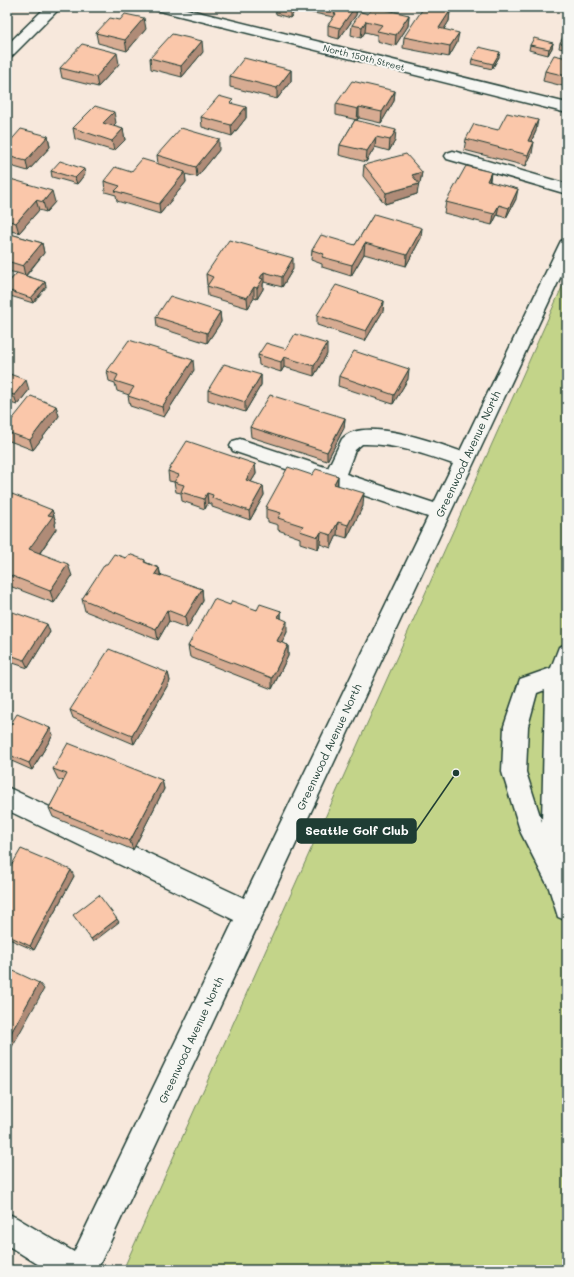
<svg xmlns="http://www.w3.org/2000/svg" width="574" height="1277" viewBox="0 0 574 1277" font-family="Mali,sans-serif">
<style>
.green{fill:#c3d489;stroke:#71885e}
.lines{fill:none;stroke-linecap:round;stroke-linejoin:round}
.minor-casing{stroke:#1f3d34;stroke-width:3}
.minor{fill:#f6f6f2;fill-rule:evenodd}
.wall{fill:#d7ab92;stroke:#1f3d34}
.shaded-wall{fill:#af8b77;stroke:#1f3d34}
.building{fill:#fac7aa;stroke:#1f3d34}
.labels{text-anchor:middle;stroke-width:4;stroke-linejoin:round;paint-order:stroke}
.far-street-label{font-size:9px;fill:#1f3d34;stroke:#f6f6f2}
.street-label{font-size:11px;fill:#1f3d34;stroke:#f6f6f2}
.leader{fill:none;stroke:#1f3d34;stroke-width:1.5}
.callout-dot{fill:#1f3d34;stroke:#f6f6f2;stroke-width:1.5}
.callout{fill:#1f3d34;stroke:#1f3d34;stroke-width:1.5}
.callout-label{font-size:12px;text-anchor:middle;font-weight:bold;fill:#fff}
</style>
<rect width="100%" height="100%" fill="#f7e8dc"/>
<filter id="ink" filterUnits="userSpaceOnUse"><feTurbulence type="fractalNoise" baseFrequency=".025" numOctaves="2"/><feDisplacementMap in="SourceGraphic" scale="8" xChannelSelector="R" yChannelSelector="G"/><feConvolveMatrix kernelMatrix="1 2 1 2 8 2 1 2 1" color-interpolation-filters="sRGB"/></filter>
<g filter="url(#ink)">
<path class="green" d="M567,276V1270H123Z"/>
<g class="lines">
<defs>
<path id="minor" d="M46,7H61L12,56L7,57V45Z
M154,7H178L567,103V113L156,10Z
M453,151L567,184V194L447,159L445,156L447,153Z
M567,239V263L97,1270H47L7,1245V1213L17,1218L74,1252L234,920L7,810V787L244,898L428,517L233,451L230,446L233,441L240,439L328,468L342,439C362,416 434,442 460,451L559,245L561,241ZM362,444C393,443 424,454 453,464L434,503L346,474L355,450Z
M567,644V921L558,917L549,888L521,833L502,772L504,726L520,679L551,668L559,647ZM545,690L542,822L526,772L528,726L537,693Z"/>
</defs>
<use href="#minor" class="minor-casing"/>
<use href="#minor" class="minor"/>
</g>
<path class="wall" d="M269,7H298L290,18L276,14V11L269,9Z
M308,7H357L356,15L339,39L328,36V25L334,17L308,12Z
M450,11L449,21L444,29L457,43L449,57L403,48L404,37Z
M368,14L409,15L408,26L395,46L377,41V35L365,32L361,38L351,35L352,25Z
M146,29L127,51L98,43L96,33Z
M567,31V50L559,48L560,43Z
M553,43L552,48L548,55L529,50L530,45Z
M203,52L182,77L151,69L150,58Z
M499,57L492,69L471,64L472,59Z
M567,58V87L543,81L545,71Z
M119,64L98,87L62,78L60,68Z
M291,70V81L277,99L230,87V76Z
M395,91L394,101L381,123L359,118L357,120L336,115V104Z
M246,107V118L232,136L202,127L201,117Z
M355,120L395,141L389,151L375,147L366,162L339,155L340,145Z
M116,123L112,126L123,129L125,140L114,151L75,139L73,128Z
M498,130L536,131L531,142L532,153L526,166L464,150L466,139Z
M48,136L50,147L28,171L7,165V145Z
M219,150L197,177L185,174L186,182L160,214L117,201L116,195L105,192L104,181L158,164L157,155Z
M364,165L422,172L420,183H418L417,194L385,204L363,176Z
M51,171L85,174L77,184L52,177Z
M491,172L490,181L516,199L506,218L497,215L492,225L444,213L446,202Z
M7,178L55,202L46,212L39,210L19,233L7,230Z
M374,214L421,238L406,266L364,254L351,276L322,267V264L311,260L312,250L355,245Z
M7,233L42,243L44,253L26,276L45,282L46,287L33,303L7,295V284L17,273L7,271Z
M293,269L282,287L264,282L263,284V289L257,299L254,298L248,308L208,296L207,286L208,285H207L206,274Z
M384,301L383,311L365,341L317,325V315Z
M220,312L221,322L207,343L157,327L156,317Z
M286,349L327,354L314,376L284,367L281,372L259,365L258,355Z
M194,370L164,417L130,406L128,396L129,395L117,391L115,383L109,381L107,371Z
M7,373L29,390L17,405L7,402Z
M261,375V385L245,412L208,400V390Z
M339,376L408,379L393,404L338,386Z
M56,406L59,416L33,450L7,440V426Z
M345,418L344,428L327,461L251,437L250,427Z
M255,464L256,474L251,482L263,486L264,495L250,520L212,507V504L208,503L205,509L182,501L181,493L176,492L174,482L169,481L168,471Z
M312,475L338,476V485L363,506L347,538L337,535L331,548L320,544L318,549L300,543V538L278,530V525L268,522V520L266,519V507Z
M7,501L52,510L56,522L55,524L56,529L40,553L72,576L54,603L7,585Z
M126,558L145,560V562L159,568L161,576L202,589L203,601L187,628L169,621L158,640L85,611L82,599L107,564Z
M230,605L257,610L281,611V618L287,632L282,643L288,645V656L272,689L190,657L188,646Z
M7,610L50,632L28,668L7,661Z
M168,673L170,681L134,744L73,718L70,710Z
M50,728L53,735L32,770L7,759V730Z
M53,769L162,780L164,789L133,850L53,817L49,808L64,781L58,779Z
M7,873L74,876L34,950L7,938Z"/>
<path class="shaded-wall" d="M290,7H298L290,18Z
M355,7H357L356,15L339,39L340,28Z
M450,11L449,21L438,39L439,28Z
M409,15L408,26L395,46L396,35Z
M144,18L146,29L127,51L125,40Z
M366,21L365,32L361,38L362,27Z
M459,33L457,43L449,57L450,46Z
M202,41L203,52L182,77L181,66Z
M553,43L552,48L548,55L549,49Z
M500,52L499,57L492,69L493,64Z
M117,53L119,64L98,87L96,77Z
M291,70V81L277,99V88Z
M395,91L394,101L381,123L382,112Z
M246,107V118L232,136L231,125Z
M359,107V118L357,120L358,109Z
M114,112L116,123L105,134L103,123Z
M538,120L536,131L526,152L528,141Z
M123,129L125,140L114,151L112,141Z
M396,130L395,141L389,151L390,140Z
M48,136L50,147L28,171L26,161Z
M376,137L375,147L366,162L367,151Z
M219,139V150L197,177L196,167Z
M534,142L532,153L526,166L528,155Z
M84,169L85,174L77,184L75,178Z
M185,172L186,182L160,214L159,204Z
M422,172L420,183L410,185L412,175Z
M491,172L489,183L487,181Z
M419,184L417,194L385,204L386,193Z
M518,189L516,199L506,218L509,208Z
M52,191L55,202L46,212L43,202Z
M36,200L39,210L19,233L16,223Z
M499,205L497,215L492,225L494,214Z
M422,228L421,238L406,266L407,255Z
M42,243L44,253L25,276L23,266Z
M365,243L364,254L351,276L352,265Z
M293,258V269L282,287V277Z
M264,272V282L263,284V289L257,299V288L260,278Z
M45,282L46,287L33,303L31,298Z
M254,287V298L248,308L247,298Z
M384,301L383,311L365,341L366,331Z
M220,312L221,322L207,343V333Z
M327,344V354L314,376V366Z
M284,357V367L281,372V362Z
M193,360L194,370L164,417L162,407Z
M409,369L408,379L393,404L394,395Z
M261,375V385L245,412V402Z
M26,380L29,390L17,405L14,395Z
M56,406L59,416L33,450L30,440Z
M345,418L344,428L327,461V452Z
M255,464L256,474L246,490V480Z
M338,476L337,489L334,484Z
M263,486L264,495L250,520L249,511Z
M207,493L208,503L205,509L204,499Z
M364,493L363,506L347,538L348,525Z
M52,510L56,522L55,524L56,529L34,561L29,549L48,515Z
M338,522L337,535L331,548V535Z
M321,532L320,544L318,549V537Z
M68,564L72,576L54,603L50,591Z
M159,568L161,580L155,574Z
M202,589L203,601L187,628L185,617Z
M167,610L169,621L158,640L156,629Z
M281,611V623L278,617Z
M287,621V632L277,652V641Z
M47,624L50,632L28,668L24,660Z
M288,645V656L272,689V678Z
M168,673L170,681L134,744L132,736Z
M50,728L53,735L32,770L29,763Z
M162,780L164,789L133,850L130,841Z
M71,870L74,876L34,950L30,946Z
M117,919L119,922L93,942L91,939Z
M39,983L44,989L8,1054L7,1053V1040Z"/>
<path class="building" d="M335,7H355L340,28L328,25L336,14H334L338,8Z
M373,7H374L409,15L396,35L377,31L382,25L366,21L362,27L352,25L361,12L368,14Z
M424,7H435L450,11L439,28L459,33L450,46L404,37Z
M125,14L144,18L125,40L96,33L110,18L120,20Z
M566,31H567V44L560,43Z
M172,34L202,41L181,66L150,58Z
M534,38L553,43L549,49L530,45Z
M82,44L117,53L96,77L60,68Z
M479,47L500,52L493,64L472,59Z
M554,55L567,58V76L545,71Z
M244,58L291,70L277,88L230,76Z
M352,81L395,91L382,112L359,107L358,109L336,104Z
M219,96L233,100L230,103L246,107L231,125L201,117Z
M95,106L114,112L103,123L123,129L112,141L73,128Z
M507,113L538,120L528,141L534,142L528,155L466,139L474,124L498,130Z
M355,120L396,130L390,140L376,137L367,151L340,145Z
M181,128L219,139L196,167L157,155Z
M21,129L48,136L26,161L7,156V145Z
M406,154L422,172L412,175L419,184L386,193L364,165Z
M142,159L185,172L159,204L115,191L120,186L104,181L115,167L131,172Z
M60,161L84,169L75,178L51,171Z
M466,166L491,172L487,181L518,189L509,208L499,205L494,214L446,202Z
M7,178L52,191L43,202L36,200L16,223L7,220Z
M374,214L422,228L407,255L365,243L352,265L322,257L324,254L312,250L321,235L355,245Z
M7,233L42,243L23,266L7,261Z
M229,240L293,258L282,277L264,272L260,278L263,279L257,288L254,287L247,298L207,286L213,277L206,274Z
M17,273L45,282L31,298L7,290V284Z
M336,285L384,301L366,331L317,315Z
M170,296L220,312L207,333L156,317Z
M295,334L327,344L314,366L284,357L281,362L258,355L266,343L286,349Z
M129,340L193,360L162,407L128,396L134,387L115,381L118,375L107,371Z
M354,351L409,369L394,395L339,376Z
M224,364L261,375L245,402L208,390Z
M7,373L26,380L14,395L7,393Z
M270,395L345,418L327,452L250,427Z
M31,396L56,406L30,440L7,432V426Z
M187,441L255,464L246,480L263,486L249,511L212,498L213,495L207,493L204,499L181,492L184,485L174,482L179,475L168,471Z
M288,467L312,475L316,469L338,476L334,484L364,493L348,525L338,522L331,535L321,532L318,537L300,531L303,526L278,518L281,513L267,509L268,507H266Z
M12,494L52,510L48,515L53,516L29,549L68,564L50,591L7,574V501Z
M114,554L126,558L129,554L145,560L144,562L159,568L155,574L161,576L162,575L202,589L185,617L167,610L156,629L82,599L105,564H107Z
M214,599L230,605L232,601L257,610L260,604L281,611L278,617L287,621L277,641L288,645L272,678L188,646Z
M7,610L47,624L24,660L7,654Z
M109,649L168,673L132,736L70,710Z
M17,714L50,728L29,763L7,754V730Z
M68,743L162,780L130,841L49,808L67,774L53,769Z
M21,849L71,870L30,946L7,935V873Z
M99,895L117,919L91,939L73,915Z
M7,968L39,983L7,1040Z"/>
</g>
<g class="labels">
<g class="far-street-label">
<text transform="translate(364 58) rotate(14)" y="3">North 150th Street</text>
</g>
<g class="street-label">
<text transform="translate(468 454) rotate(-65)" y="4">Greenwood Avenue North</text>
<text transform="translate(329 747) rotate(-65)" y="4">Greenwood Avenue North</text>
<text transform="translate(191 1040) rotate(-65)" y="4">Greenwood Avenue North</text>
</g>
</g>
<path class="leader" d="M456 773L416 831"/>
<circle class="callout-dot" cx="456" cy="773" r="4"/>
<rect class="callout" x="297" y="819" width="119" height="24" rx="4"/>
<g class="callout-label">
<text x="357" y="835">Seattle Golf Club</text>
</g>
<rect width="574" height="1277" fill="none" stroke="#f6f6f2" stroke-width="24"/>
<rect x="12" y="12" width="550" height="1253" fill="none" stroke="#1f3d34" stroke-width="1.5" filter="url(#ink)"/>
</svg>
